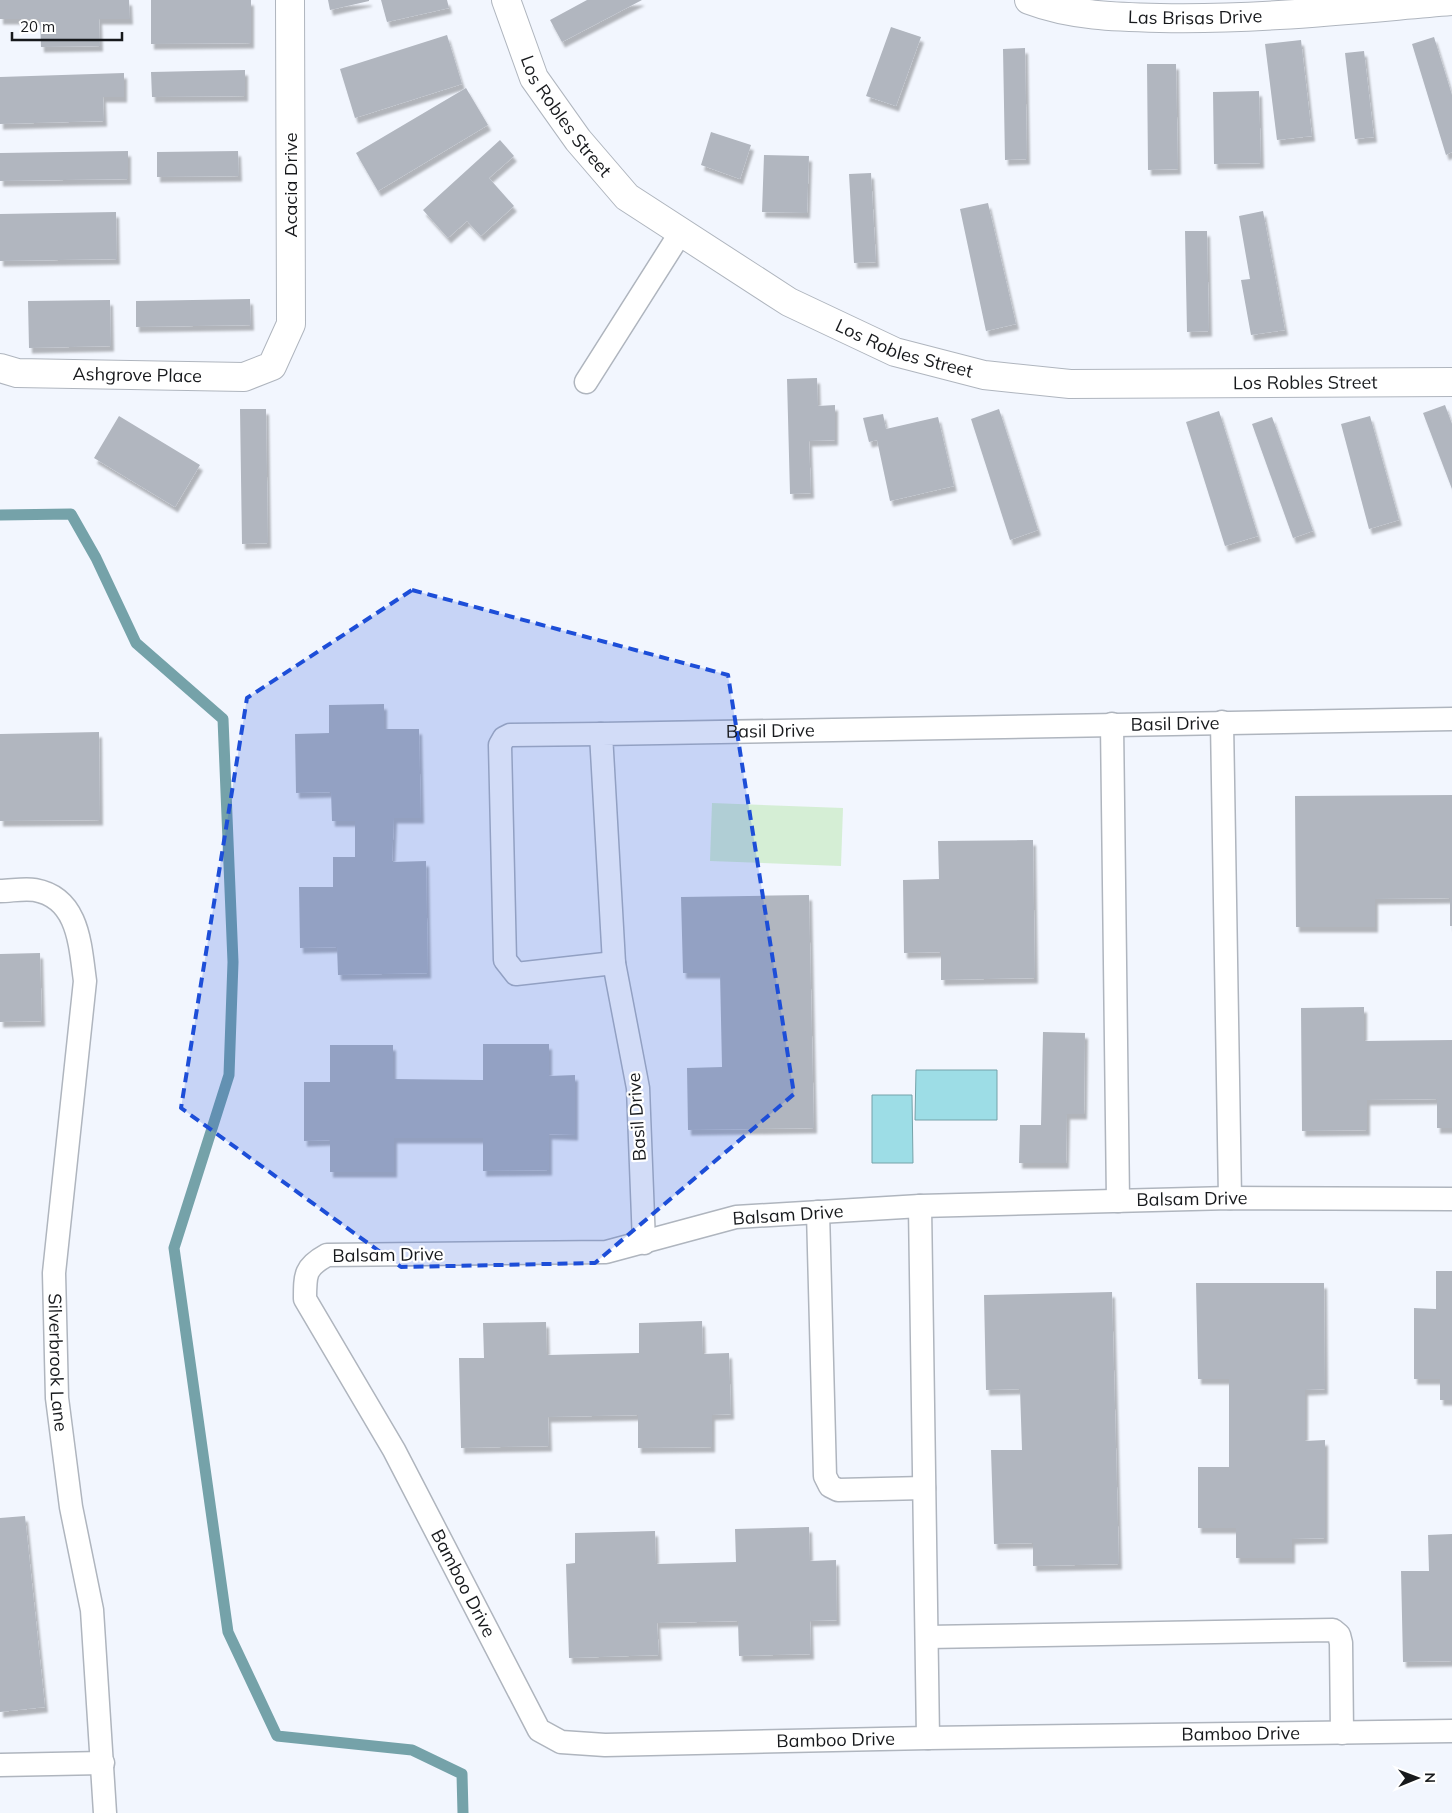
<svg xmlns="http://www.w3.org/2000/svg" width="1452" height="1813" viewBox="0 0 1452 1813" font-family="Mulish,sans-serif">
<style>
.green{fill:#d5eed5}
.water{fill:#9ddde6;stroke:#75a2a9}
.lines{fill:none;stroke-linecap:round;stroke-linejoin:round}
.stream{stroke:#75a2a9;stroke-width:11}
.building{fill:#b1b6bf;filter:url(#shadow)}
.lane-casing{stroke:#afb5be;stroke-width:25}
.street-casing{stroke:#afb5be;stroke-width:30}
.lane{stroke:#fff;stroke-width:22}
.street{stroke:#fff;stroke-width:28}
.marked{fill:#1d4ed8;fill-opacity:0.2;stroke:#1d4ed8;stroke-width:4;stroke-dasharray:10 6;stroke-linejoin:round}
.labels{text-anchor:middle;stroke-width:4.5;stroke-linejoin:round;paint-order:stroke}
.street-label{font-size:18px;fill:#17191c;stroke:#fff}
</style>
<defs>
<filter id="shadow"><feDropShadow dx="3" dy="5.5" stdDeviation="1" flood-color="#0004"/></filter>
</defs>
<rect width="100%" height="100%" fill="#f2f6fe"/>
<path class="green" d="M712,803L843,808L841,866L710,861Z"/>
<path class="water" d="M916,1070H997V1120H915Z
M872,1095H912L913,1163H872Z"/>
<g class="lines">
<path class="stream" d="M0,515L71,514L96,558L136,643L223,719L233,962L229,1075L174,1248L228,1632L277,1736L412,1750L462,1774L463,1813"/>
</g>
<path class="building" d="M0,0H129L130,19H99L100,46L41,47L40,19H0Z
M151,0H251V43L151,44Z
M328,0H369V1L330,10Z
M381,0H447L449,8L387,22Z
M587,0H642L562,42L550,20Z
M891,27L921,37L896,106L866,96Z
M447,35L462,84L355,118L340,69Z
M1434,37L1452,95V152L1446,155L1412,44Z
M1301,40L1312,136L1277,140L1265,44Z
M1025,48L1027,159L1005,160L1003,49Z
M1364,51L1374,137L1355,139L1345,53Z
M1147,64H1176L1178,169L1148,170Z
M245,70V96L152,97L151,72Z
M124,73V97H103L104,121L0,124V77Z
M466,88L488,125L378,191L356,153Z
M1259,91L1261,163L1214,164L1213,92Z
M711,132L751,145L740,179L701,165Z
M500,140L514,156L489,178L514,206L481,236L467,221L448,238L423,210Z
M128,151V179L0,181V153Z
M238,151L239,176L157,177V152Z
M764,155L809,156L807,213L762,212Z
M871,173L876,262L854,263L849,174Z
M988,203L1016,324L986,331L960,209Z
M1263,211L1285,330L1251,335L1241,280L1250,279L1239,216Z
M116,212L117,259L0,261V214Z
M1185,231H1207L1209,331L1187,332Z
M250,299L251,325L136,327V301Z
M110,300L111,346L29,348L28,301Z
M817,378L818,406L835,405V440L809,441L811,493L790,494L787,379Z
M1445,405L1452,424V489L1423,413Z
M240,409H266L268,543L242,544Z
M999,409L1038,530L1010,540L971,419Z
M1219,411L1258,536L1225,546L1186,422Z
M883,414L886,429L938,417L954,486L890,501L877,440L869,442L863,418Z
M119,416L200,465L175,507L94,458Z
M1370,416L1399,520L1369,529L1341,424Z
M1272,417L1313,531L1293,538L1252,424Z
M384,704V729H419L421,818H394L392,862L426,861L428,973L338,975L337,947L300,948L299,887H333V857H355V821H332L331,792L296,793L295,734L329,733V705Z
M99,732L100,820L0,821V734Z
M1452,795V926H1450V898L1375,899V927H1296L1295,796Z
M1033,840L1035,978L941,980V952L904,953L903,880L939,879L938,841Z
M809,895L814,1128L688,1130L687,1068L722,1067L720,973H683L681,897Z
M40,953L42,1021L0,1022V954Z
M1364,1007V1041L1452,1040V1128H1437V1099L1367,1100V1130L1302,1131L1301,1008Z
M1043,1032L1085,1033L1084,1114H1067L1066,1163H1019L1020,1125H1041Z
M483,1044H549V1076L575,1075V1135L549,1134V1170L483,1171V1138H394V1172H330V1140L304,1141V1082H330V1045H393V1079L483,1080Z
M1436,1271H1452V1400H1440V1379H1414V1308L1436,1309Z
M1196,1283H1324L1325,1389L1305,1390V1441L1325,1440V1538L1292,1539V1558H1236V1528H1198V1467H1229V1379H1198Z
M1112,1292L1119,1564L1033,1566V1543L994,1544L991,1450H1022L1020,1389L986,1390L984,1295Z
M702,1321L703,1354L729,1353L731,1414L712,1415V1447L638,1448V1415L548,1417L549,1446L461,1448L459,1358H484L483,1323L546,1322L547,1355L639,1353V1323Z
M25,1516L45,1707L0,1712V1518Z
M809,1527L810,1561L836,1560L837,1620L810,1621L811,1654L739,1656L738,1621L657,1623L659,1655L569,1658L566,1564L575,1563V1533L655,1531L656,1564L736,1562L735,1529Z
M1452,1534V1661L1403,1662L1401,1571H1429L1428,1535Z"/>
<g class="lines">
<defs>
<g id="lane">
<path d="M586,382L681,232"/>
<path d="M1222,722L1230,1198"/>
<path d="M1112,724L1118,1201"/>
<path d="M601,734L510,735L504,738L500,745L505,960L516,974L614,963"/>
<path id="s1" d="M0,891C11,891 24,888 35,890C79,898 80,945 85,981L54,1273L57,1398L71,1507L92,1610L105,1813"/>
<path id="s2" d="M1452,1199L1230,1198L920,1206L736,1217L606,1252L327,1255C305,1267 305,1274 305,1299L394,1450L539,1730L561,1742L605,1745L928,1738L1452,1731"/>
<path d="M920,1206L928,1738"/>
<path d="M818,1212L825,1476L830,1486L838,1490L924,1488"/>
<path id="s3" d="M644,1243L638,1088L614,963L601,734L1452,719"/>
<path d="M927,1637L1333,1630L1339,1635L1341,1643L1342,1733"/>
<path d="M0,1765L103,1763"/>
</g>
<g id="street">
<path id="s4" d="M506,0L534,78L578,140L627,197L789,302L895,352L984,375L1070,384L1452,382"/>
<path id="s5" d="M1029,0C1071,16 1116,17 1160,18C1258,20 1355,9 1452,1"/>
<path id="s6" d="M0,368L17,373L244,377L272,366L291,324L290,0"/>
</g>
</defs>
<use href="#lane" class="lane-casing"/>
<use href="#street" class="street-casing"/>
<use href="#lane" class="lane"/>
<use href="#street" class="street"/>
</g>
<path class="marked" d="M412,590L728,675L794,1094L595,1263L401,1267L181,1108L247,698Z"/>
<g class="labels">
<g class="street-label">
<text dy="6" stroke="none"><textPath href="#s5" startOffset="168">Las Brisas Drive</textPath></text>
<text dy="6" stroke="none"><textPath href="#s4" startOffset="132">Los Robles Street</textPath></text>
<text transform="translate(291 185) rotate(-90)" y="6">Acacia Drive</text>
<text dy="6" stroke="none"><textPath href="#s4" startOffset="552">Los Robles Street</textPath></text>
<text dy="6" stroke="none"><textPath href="#s6" startOffset="138">Ashgrove Place</textPath></text>
<text dy="6" stroke="none"><textPath href="#s4" startOffset="958">Los Robles Street</textPath></text>
<text dy="6" stroke="none"><textPath href="#s3" startOffset="1086">Basil Drive</textPath></text>
<text dy="6" stroke="none"><textPath href="#s3" startOffset="681">Basil Drive</textPath></text>
<text transform="translate(637 1117) rotate(-94)" y="6">Basil Drive</text>
<text transform="translate(1192 1199) rotate(-1)" y="6">Balsam Drive</text>
<text transform="translate(788 1215) rotate(-4)" y="6">Balsam Drive</text>
<text transform="translate(388 1255) rotate(-1)" y="6">Balsam Drive</text>
<text dy="6" stroke="none"><textPath href="#s1" startOffset="531">Silverbrook Lane</textPath></text>
<text dy="6" stroke="none"><textPath href="#s2" startOffset="1509">Bamboo Drive</textPath></text>
<text dy="6" stroke="none"><textPath href="#s2" startOffset="2379">Bamboo Drive</textPath></text>
<text dy="6" stroke="none"><textPath href="#s2" startOffset="1974">Bamboo Drive</textPath></text>
</g>
</g>
<g transform="translate(1417 1778) rotate(89)" stroke="#ffffff" stroke-width="4" paint-order="stroke">
<path d="M0-4L9 19L0 12L-9 19Z" fill="#17191c"/>
<text y="-8" font-size="14" font-weight="bold" text-anchor="middle" fill="#17191c">N</text>
</g>
<path d="M12 32v8h110v-8" fill="none" stroke="#17191c" stroke-width="2.5"/>
<text x="20" y="32" font-size="15" fill="#17191c" stroke="#ffffff" stroke-width="4" paint-order="stroke">20 m</text>
</svg>
